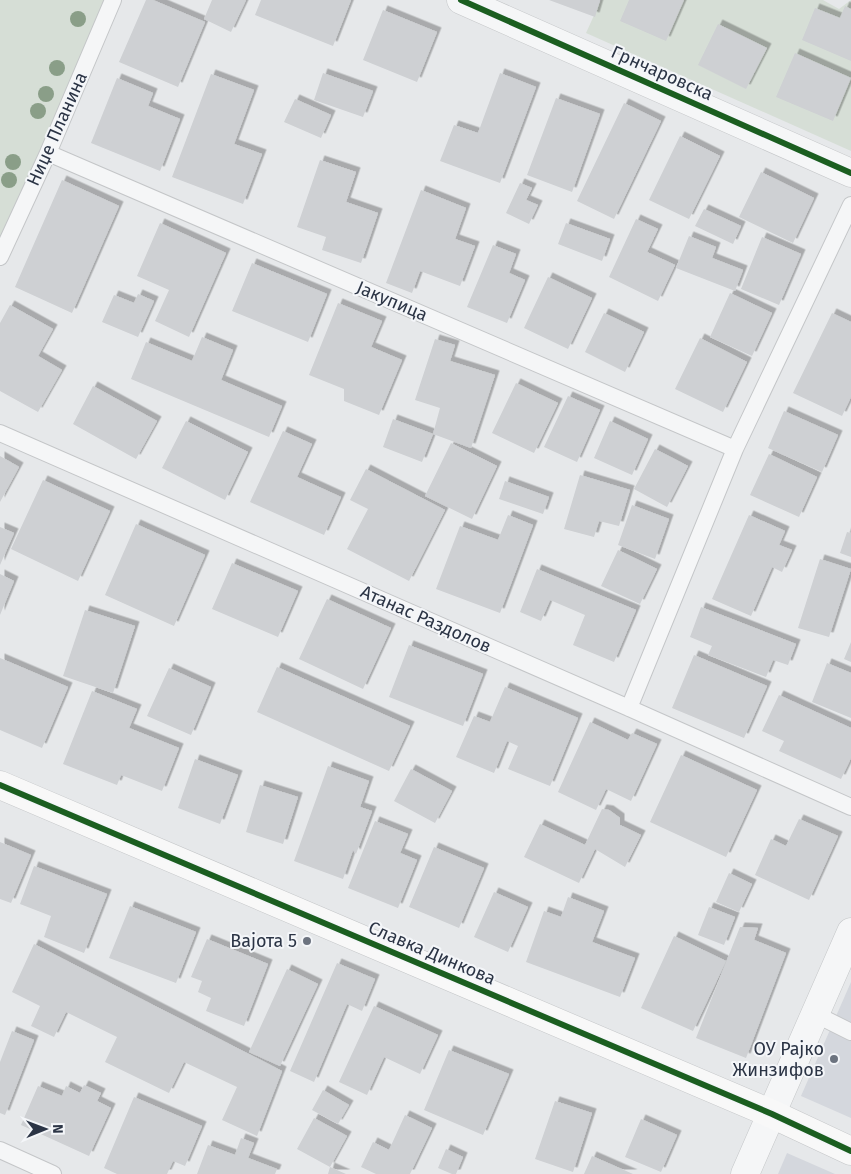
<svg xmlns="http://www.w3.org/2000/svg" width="851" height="1174" viewBox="0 0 851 1174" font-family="'Fira Sans',sans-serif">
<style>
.built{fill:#d4d7dd}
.green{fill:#d6ded6}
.building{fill:#ced0d3;filter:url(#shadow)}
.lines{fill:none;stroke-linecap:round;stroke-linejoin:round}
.lane-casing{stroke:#c4c6c8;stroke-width:18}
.street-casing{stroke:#c4c6c8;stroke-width:29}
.secondary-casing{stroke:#c4c6c8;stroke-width:29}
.lane{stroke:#f5f6f7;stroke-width:16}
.street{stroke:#f5f6f7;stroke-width:28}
.secondary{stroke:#f8f8f8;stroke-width:28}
.cycleway-casing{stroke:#f4f6f9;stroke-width:9}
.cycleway{stroke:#1b5e20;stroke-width:6}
.tree{fill:#8a9e88}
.poi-dot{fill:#6c737f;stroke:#f4f6f9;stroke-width:2}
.labels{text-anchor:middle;stroke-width:4;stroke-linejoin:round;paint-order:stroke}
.street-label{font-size:18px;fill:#2b3445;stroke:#f4f6f9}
.poi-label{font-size:18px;fill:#2b3445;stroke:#f4f6f9;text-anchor:end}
</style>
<defs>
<filter id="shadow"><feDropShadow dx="4.5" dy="-4.5" stdDeviation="0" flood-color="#0004"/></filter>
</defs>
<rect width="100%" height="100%" fill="#e6e8ea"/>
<path class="built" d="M851,982V1118L801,1096Z
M787,1153L835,1174H778Z"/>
<path class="green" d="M0,0H113L0,257Z
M601,0H823L839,9L851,0V151L586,33Z"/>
<path class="building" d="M146,0H153L205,22L178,87L119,62Z
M212,0H246L231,32L204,19Z
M261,0H351L333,46L255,15Z
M549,0H600L595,17Z
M629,0H684L666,41L620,21Z
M845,6L851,9V61L802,40L815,8L840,18Z
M383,10L437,32L417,82L363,60Z
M718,24L767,48L746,89L698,65Z
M795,53L851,78L833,121L776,97Z
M323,73L373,91L363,117L314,100Z
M500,73L536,87L500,183L440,161L454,125L478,133Z
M211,74L254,90L234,144L262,154L243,204L172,177Z
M117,78L153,93L148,106L180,119L160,171L91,143Z
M556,98L600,114L572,192L527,175Z
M295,99L331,115L321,138L284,122Z
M624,103L661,121L614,219L577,201Z
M680,136L720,156L689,219L649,200Z
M320,160L356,172L346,202L378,213L361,263L322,250L326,237L297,227Z
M761,172L814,198L793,243L739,217Z
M62,180L119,206L72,313L15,287Z
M520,183L532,188L526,200L538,205L529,224L506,213Z
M421,190L466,208L455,239L475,246L460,286L420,271L412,293L386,283Z
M704,209L741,226L733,244L695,226Z
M636,219L658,229L647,252L675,265L658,301L609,277Z
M160,223L226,253L189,337L155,321L169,290L137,276Z
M566,223L610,239L602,261L558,244Z
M689,236L716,247L712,258L743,270L735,291L676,268Z
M762,237L801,254L779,305L741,289Z
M493,245L516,254L509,273L525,280L507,323L467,307Z
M252,263L327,294L308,342L232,311Z
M548,277L592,298L568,349L524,328Z
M730,293L772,313L752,356L710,337Z
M138,294L154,301L138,337L102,322L114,295L134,303Z
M338,303L382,321L371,347L402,360L379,415L344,401V389L309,375Z
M10,305L53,329L38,356L62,370L38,412L0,391V323Z
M604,313L644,332L625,372L585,352Z
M832,313L851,322V397L842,416L793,393Z
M202,337L233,350L221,380L282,406L269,437L131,379L146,342L192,361Z
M700,338L747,362L723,412L675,389Z
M435,339L455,345L450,361L495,375L471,448L433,434L422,462L383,447L393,419L433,434L440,408L415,400Z
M516,383L558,403L534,453L492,433Z
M93,386L157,421L136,459L73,424Z
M568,396L600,410L577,462L544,447Z
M784,411L838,435L822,472L768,448Z
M186,421L248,452L225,500L162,468Z
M610,421L648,439L632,475L594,458Z
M283,431L312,444L297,477L341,497L324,535L250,502Z
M451,443L497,466L472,519L425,496Z
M655,449L688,466L667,507L634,489Z
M769,454L817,477L799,517L750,495Z
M0,456L19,467L0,502Z
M366,469L445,510L409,581L347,549L368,509L350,500Z
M580,475L630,490L619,526L599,521L594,537L564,529Z
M43,480L110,511L78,581L11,549Z
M505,481L549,497L543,514L499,499Z
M632,505L669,519L655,559L618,545Z
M508,515L533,525L500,613L436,589L460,526L498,540Z
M749,515L785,531L779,545L792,550L782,572L772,567L751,616L712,599Z
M136,524L205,555L174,626L105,595Z
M0,527L14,533L0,565Z
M847,532L851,533V557L840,553Z
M618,550L657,569L640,604L601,586Z
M820,559L851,569L829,637L798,628Z
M232,563L298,591L278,637L212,609Z
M537,569L636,610L614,662L573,645L585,615L550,600L541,621L520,612Z
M0,574L14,581L0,615Z
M327,599L391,628L363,689L299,659Z
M701,607L796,644L788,665L773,660L766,677L708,655L712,646L690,637Z
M85,610L135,626L113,693L63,676Z
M851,642V662L844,659Z
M409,645L483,674L463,726L389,697Z
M694,655L767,686L744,738L672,708Z
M0,658L68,687L42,748L0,730Z
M827,663L851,673V718L812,702Z
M277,667L410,726L389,771L257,712Z
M169,668L211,687L191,735L147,716Z
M505,687L578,718L550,786L508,769L518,746L507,741L494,773L456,757L474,716L490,722Z
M92,691L137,709L129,728L179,748L162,791L121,775L117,785L63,764Z
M779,695L851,728V758L841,779L779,751L784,741L762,731Z
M590,722L628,740L632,733L657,744L631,801L606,789L596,810L558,792Z
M681,755L757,790L726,857L650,822Z
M195,759L238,775L220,824L178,808Z
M328,766L369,781L360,807L372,811L356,854L353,850L343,879L294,861Z
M411,769L452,791L435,823L394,801Z
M260,785L298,797L283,844L246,832Z
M602,809L609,810L620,818V825L641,835L625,867L595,849L579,883L524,857L540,824L585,845Z
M799,819L838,836L809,900L755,875L771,839L786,846Z
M375,821L408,834L400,853L417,860L398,908L348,888Z
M0,842L31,855L11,903L0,899Z
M434,847L484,868L459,928L409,907Z
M34,866L107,894L84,953L44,937L51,916L20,904Z
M729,873L752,884L739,912L716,902Z
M494,892L528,907L508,952L474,937Z
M568,897L604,911L592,942L635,958L620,997L526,962L544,911L561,917Z
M130,906L196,932L176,983L109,958Z
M709,907L735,917L724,945L698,935Z
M740,927L758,928L754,940L786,953L746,1058L696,1038Z
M674,936L726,961L693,1031L641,1008Z
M207,939L268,964L244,1026L206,1011L211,998L198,992L202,981L191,977Z
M34,944L282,1071L257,1136L222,1120L237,1087L184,1062L169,1093L105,1062L117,1037L66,1012L54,1037L31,1026L40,1006L12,992Z
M337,963L375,979L362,1011L347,1004L314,1082L290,1071Z
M287,969L318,984L280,1066L249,1052Z
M374,1006L438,1035L420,1074L384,1057L367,1095L339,1082Z
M12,1031L34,1040L5,1115L0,1113V1062Z
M449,1050L509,1074L483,1135L424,1110Z
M84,1085L101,1093L97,1101L111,1108L89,1156L21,1125L38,1086L62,1096L66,1086L80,1093Z
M323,1090L349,1105L338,1124L312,1110Z
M134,1097L202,1126L185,1166L173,1161L167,1174H117L104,1168Z
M555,1101L592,1113L573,1172L535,1159Z
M405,1115L432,1128L410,1174H376L361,1167L373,1142L389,1150Z
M314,1118L347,1136L330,1167L346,1174H328L330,1167L297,1149Z
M641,1119L677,1135L661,1172L625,1157Z
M241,1138L254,1143L248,1158L277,1169L275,1174H197L208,1145L235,1155Z
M446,1149L463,1157L456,1174H452L438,1168Z
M592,1156L633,1174H584Z"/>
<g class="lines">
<defs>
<path id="lane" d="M48,153L735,449
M0,257L48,153L113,0
M0,433L629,708L851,807
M629,708L735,449L851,205
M815,1014L851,1032
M0,1150L53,1174"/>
<path id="street" d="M461,0L851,173
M745,1174L851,932"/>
<path id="secondary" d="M0,785L772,1114L851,1151"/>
</defs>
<use href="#lane" class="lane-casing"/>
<use href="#street" class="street-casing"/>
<use href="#secondary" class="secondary-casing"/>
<use href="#lane" class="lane"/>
<use href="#street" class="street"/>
<use href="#secondary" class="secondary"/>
<defs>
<path id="cycleway" d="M461,0L851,173
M0,785L772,1114L851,1151"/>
</defs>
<use href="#cycleway" class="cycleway-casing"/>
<use href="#cycleway" class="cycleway"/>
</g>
<g class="tree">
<circle cx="78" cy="19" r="8"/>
<circle cx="57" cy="68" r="8"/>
<circle cx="46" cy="94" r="8"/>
<circle cx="38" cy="111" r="8"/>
<circle cx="13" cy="162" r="8"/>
<circle cx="9" cy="180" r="8"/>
</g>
<g class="poi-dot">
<circle cx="307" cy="941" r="5"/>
<circle cx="834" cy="1059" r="5"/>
</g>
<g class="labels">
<g class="street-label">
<text transform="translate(662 73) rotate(24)" y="6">Грнчаровска</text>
<text transform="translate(57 129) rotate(-66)" y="6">Ниџе Планина</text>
<text transform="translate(392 301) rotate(23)" y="6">Јакупица</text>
<text transform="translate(426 619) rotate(24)" y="6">Атанас Раздолов</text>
<text transform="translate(432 953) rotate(23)" y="6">Славка Динкова</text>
</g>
<g class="poi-label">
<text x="297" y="947">Вајота 5</text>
<text x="824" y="1055">ОУ Рајко<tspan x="824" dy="21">Жинзифов</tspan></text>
</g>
</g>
<g transform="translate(45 1129) rotate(89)" stroke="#f4f6f9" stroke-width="4" paint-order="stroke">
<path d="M0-4L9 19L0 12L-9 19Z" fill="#2b3445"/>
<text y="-8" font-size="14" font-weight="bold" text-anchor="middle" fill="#2b3445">N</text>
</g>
</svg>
